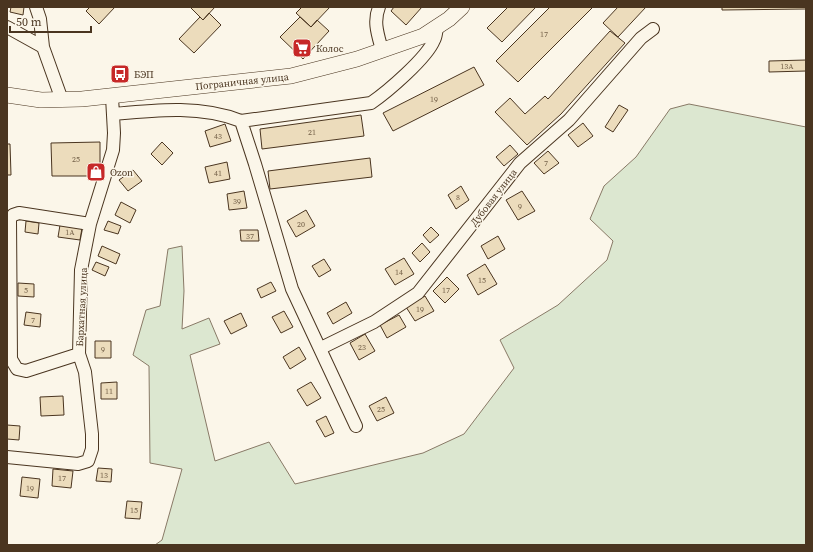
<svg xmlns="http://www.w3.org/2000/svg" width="813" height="552" viewBox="0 0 813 552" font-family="'Source Serif 4',serif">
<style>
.green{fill:#dce7d0;stroke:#887966}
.building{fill:#ecdcbc;stroke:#4a3520}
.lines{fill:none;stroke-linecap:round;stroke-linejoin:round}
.minor-casing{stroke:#4a3520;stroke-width:14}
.major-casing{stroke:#4a3520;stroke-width:16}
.minor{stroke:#fbf6e9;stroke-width:12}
.major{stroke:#fbf6e9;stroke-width:15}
.labels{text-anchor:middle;stroke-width:3;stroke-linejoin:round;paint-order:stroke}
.number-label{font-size:8px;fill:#725f47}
.poi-label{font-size:10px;fill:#4a3520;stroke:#fbf6e9;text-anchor:start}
.street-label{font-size:10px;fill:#4a3520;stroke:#fbf6e9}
</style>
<rect width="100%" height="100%" fill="#fbf6e9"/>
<path class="green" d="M689,104L806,127V545H155L162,540L182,469L150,463L149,366L133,355L146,310L160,306L168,249L182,246L184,291L182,329L209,318L220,344L190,355L215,461L269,442L295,484L423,453L464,434L514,368L500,340L558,305L607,260L613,241L590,219L604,186L636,157L670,109Z"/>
<path class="building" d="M11,7H24L23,15L10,12Z
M90,7H115L99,24L86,11Z
M190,7H215L203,20Z
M302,7H330L311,27L296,13Z
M394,7H422L406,25L391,11Z
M508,7H536L502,42L487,28Z
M550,7H593L518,82L496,61Z
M618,7H646L618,37L603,23Z
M722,7H806V9L722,10Z
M209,13L221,25L194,53L179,39L200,17L203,20Z
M300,17L311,27L317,20L329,31L303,59L280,37Z
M610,31L625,43L561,114L527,145L495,112L510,98L525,114L545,96L548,99Z
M806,60V71L769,72V61Z
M474,67L484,85L393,131L383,113Z
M619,105L628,110L613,132L605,127Z
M361,115L364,136L262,149L260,129Z
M583,123L593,136L578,147L568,135Z
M225,124L231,141L210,147L205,131Z
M100,142V176H52L51,143Z
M162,142L173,153L162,165L151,154Z
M7,144H10L11,175H7Z
M510,145L518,154L504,166L496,157Z
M548,151L559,163L544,174L534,163Z
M370,158L372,177L270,189L268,171Z
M227,162L230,179L209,183L205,167Z
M133,170L142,181L128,191L119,180Z
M461,186L469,200L456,209L448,195Z
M244,191L247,208L229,210L227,194Z
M522,191L535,211L518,220L506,200Z
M121,202L136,210L130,223L115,215Z
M306,210L315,226L296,237L287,221Z
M26,221L39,223L38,234L25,232Z
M108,221L121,226L118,234L104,230Z
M60,225L82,228L80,240L58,237Z
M431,227L439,235L430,243L423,235Z
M240,230H258L259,241H241Z
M498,236L505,249L488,259L481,246Z
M422,243L430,252L420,262L412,253Z
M102,246L120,254L116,264L98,256Z
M404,258L414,274L395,285L385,269Z
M324,259L331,270L319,277L312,266Z
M96,262L109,267L105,276L92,270Z
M485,264L497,284L478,295L467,275Z
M447,277L459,289L445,303L433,291Z
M271,282L276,291L261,298L257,289Z
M18,283L34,284V297L18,296Z
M425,296L434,311L415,321L406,307Z
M346,302L352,313L333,324L327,313Z
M284,311L293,327L281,333L272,317Z
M26,312L41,314L40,327L24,325Z
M241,313L247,326L231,334L224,321Z
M399,315L406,327L387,338L380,325Z
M365,334L375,351L359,360L350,343Z
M95,341H111V358H95Z
M299,347L306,359L290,369L283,357Z
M117,382V399H101V383Z
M311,382L321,398L307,406L297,390Z
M63,396L64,415L41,416L40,397Z
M386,397L394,413L377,421L369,406Z
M326,416L334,433L325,437L316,421Z
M7,425L20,426L19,440L7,439Z
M98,468L112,469L111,482L96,481Z
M53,469L73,471L71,488L52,486Z
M22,477L40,479L38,498L20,496Z
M127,501L142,502L140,519L125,518Z"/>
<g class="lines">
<defs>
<path id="minor" d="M36,7L40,19L43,47L62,100
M379,7C373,22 378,35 382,50
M7,27L43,47
M114,114C156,110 201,105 241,121L255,164L292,289L356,426
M241,121L371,103C387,92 427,58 434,40C436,37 436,32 437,28
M321,348L374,322L418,293L520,163L569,120L641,38L653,29
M79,354L26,371L17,369L11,359L10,219L13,215L19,213L90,224
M7,457L78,464L88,461L92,449V434L85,372L79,354L81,270L90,224L113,150L114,133L112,97"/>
<path id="major" d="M7,95L41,100L82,99L291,76L357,59L423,36L449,19L462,7"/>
</defs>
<use href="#minor" class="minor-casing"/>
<use href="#major" class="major-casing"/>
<use href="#minor" class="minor"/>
<use href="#major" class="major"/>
</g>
<defs>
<symbol id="supermarket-square" viewBox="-11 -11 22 22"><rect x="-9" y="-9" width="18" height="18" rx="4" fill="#c62828" stroke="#fbf6e9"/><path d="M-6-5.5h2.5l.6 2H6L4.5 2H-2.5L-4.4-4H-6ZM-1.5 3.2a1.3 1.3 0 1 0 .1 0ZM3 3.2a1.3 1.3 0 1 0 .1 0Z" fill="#fff"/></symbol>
<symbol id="bus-square" viewBox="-11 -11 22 22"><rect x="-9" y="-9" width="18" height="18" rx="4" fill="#c62828" stroke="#fbf6e9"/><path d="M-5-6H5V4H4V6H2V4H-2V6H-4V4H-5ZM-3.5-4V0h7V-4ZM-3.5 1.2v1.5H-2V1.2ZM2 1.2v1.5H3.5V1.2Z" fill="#fff"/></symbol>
<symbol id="shop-square" viewBox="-11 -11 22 22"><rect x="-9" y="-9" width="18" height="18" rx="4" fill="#c62828" stroke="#fbf6e9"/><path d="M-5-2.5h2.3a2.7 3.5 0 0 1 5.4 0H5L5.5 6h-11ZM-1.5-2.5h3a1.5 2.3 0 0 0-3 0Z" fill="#fff"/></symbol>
</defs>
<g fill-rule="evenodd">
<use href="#supermarket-square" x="291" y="37" width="22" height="22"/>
<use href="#bus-square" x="109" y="63" width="22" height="22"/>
<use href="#shop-square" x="85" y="161" width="22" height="22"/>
</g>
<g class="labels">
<g class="number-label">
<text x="544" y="37">17</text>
<text x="787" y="69">13А</text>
<text x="434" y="102">19</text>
<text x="312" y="135">21</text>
<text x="218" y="139">43</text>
<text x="76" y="162">25</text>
<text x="546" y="166">7</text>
<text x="218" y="176">41</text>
<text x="458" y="200">8</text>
<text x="237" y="204">39</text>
<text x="520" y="209">9</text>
<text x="301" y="227">20</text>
<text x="70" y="235">1А</text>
<text x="250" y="239">37</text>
<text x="399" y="275">14</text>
<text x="482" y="283">15</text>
<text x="26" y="293">5</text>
<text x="446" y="293">17</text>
<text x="420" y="312">19</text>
<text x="33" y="323">7</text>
<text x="362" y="350">23</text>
<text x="103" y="352">9</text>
<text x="109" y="394">11</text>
<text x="381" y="412">25</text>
<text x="104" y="478">13</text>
<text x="62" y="481">17</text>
<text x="30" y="491">19</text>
<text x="134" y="513">15</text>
</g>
<g class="poi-label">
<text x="316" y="52">Колос</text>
<text x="134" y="78">БЭП</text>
<text x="110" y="176">Ozon</text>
</g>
<g class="street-label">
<text transform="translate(242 81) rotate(-6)" y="4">Пограничная улица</text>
<text transform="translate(493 197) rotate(-52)" y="4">Дубовая улица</text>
<text transform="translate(81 307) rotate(-87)" y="4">Бархатная улица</text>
</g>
</g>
<rect width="813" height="552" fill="none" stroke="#4a3520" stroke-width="16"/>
<path d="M10 26v6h81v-6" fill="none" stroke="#4a3520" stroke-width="2"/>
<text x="16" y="26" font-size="12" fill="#4a3520" stroke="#fbf6e9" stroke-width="3" paint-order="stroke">50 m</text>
</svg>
